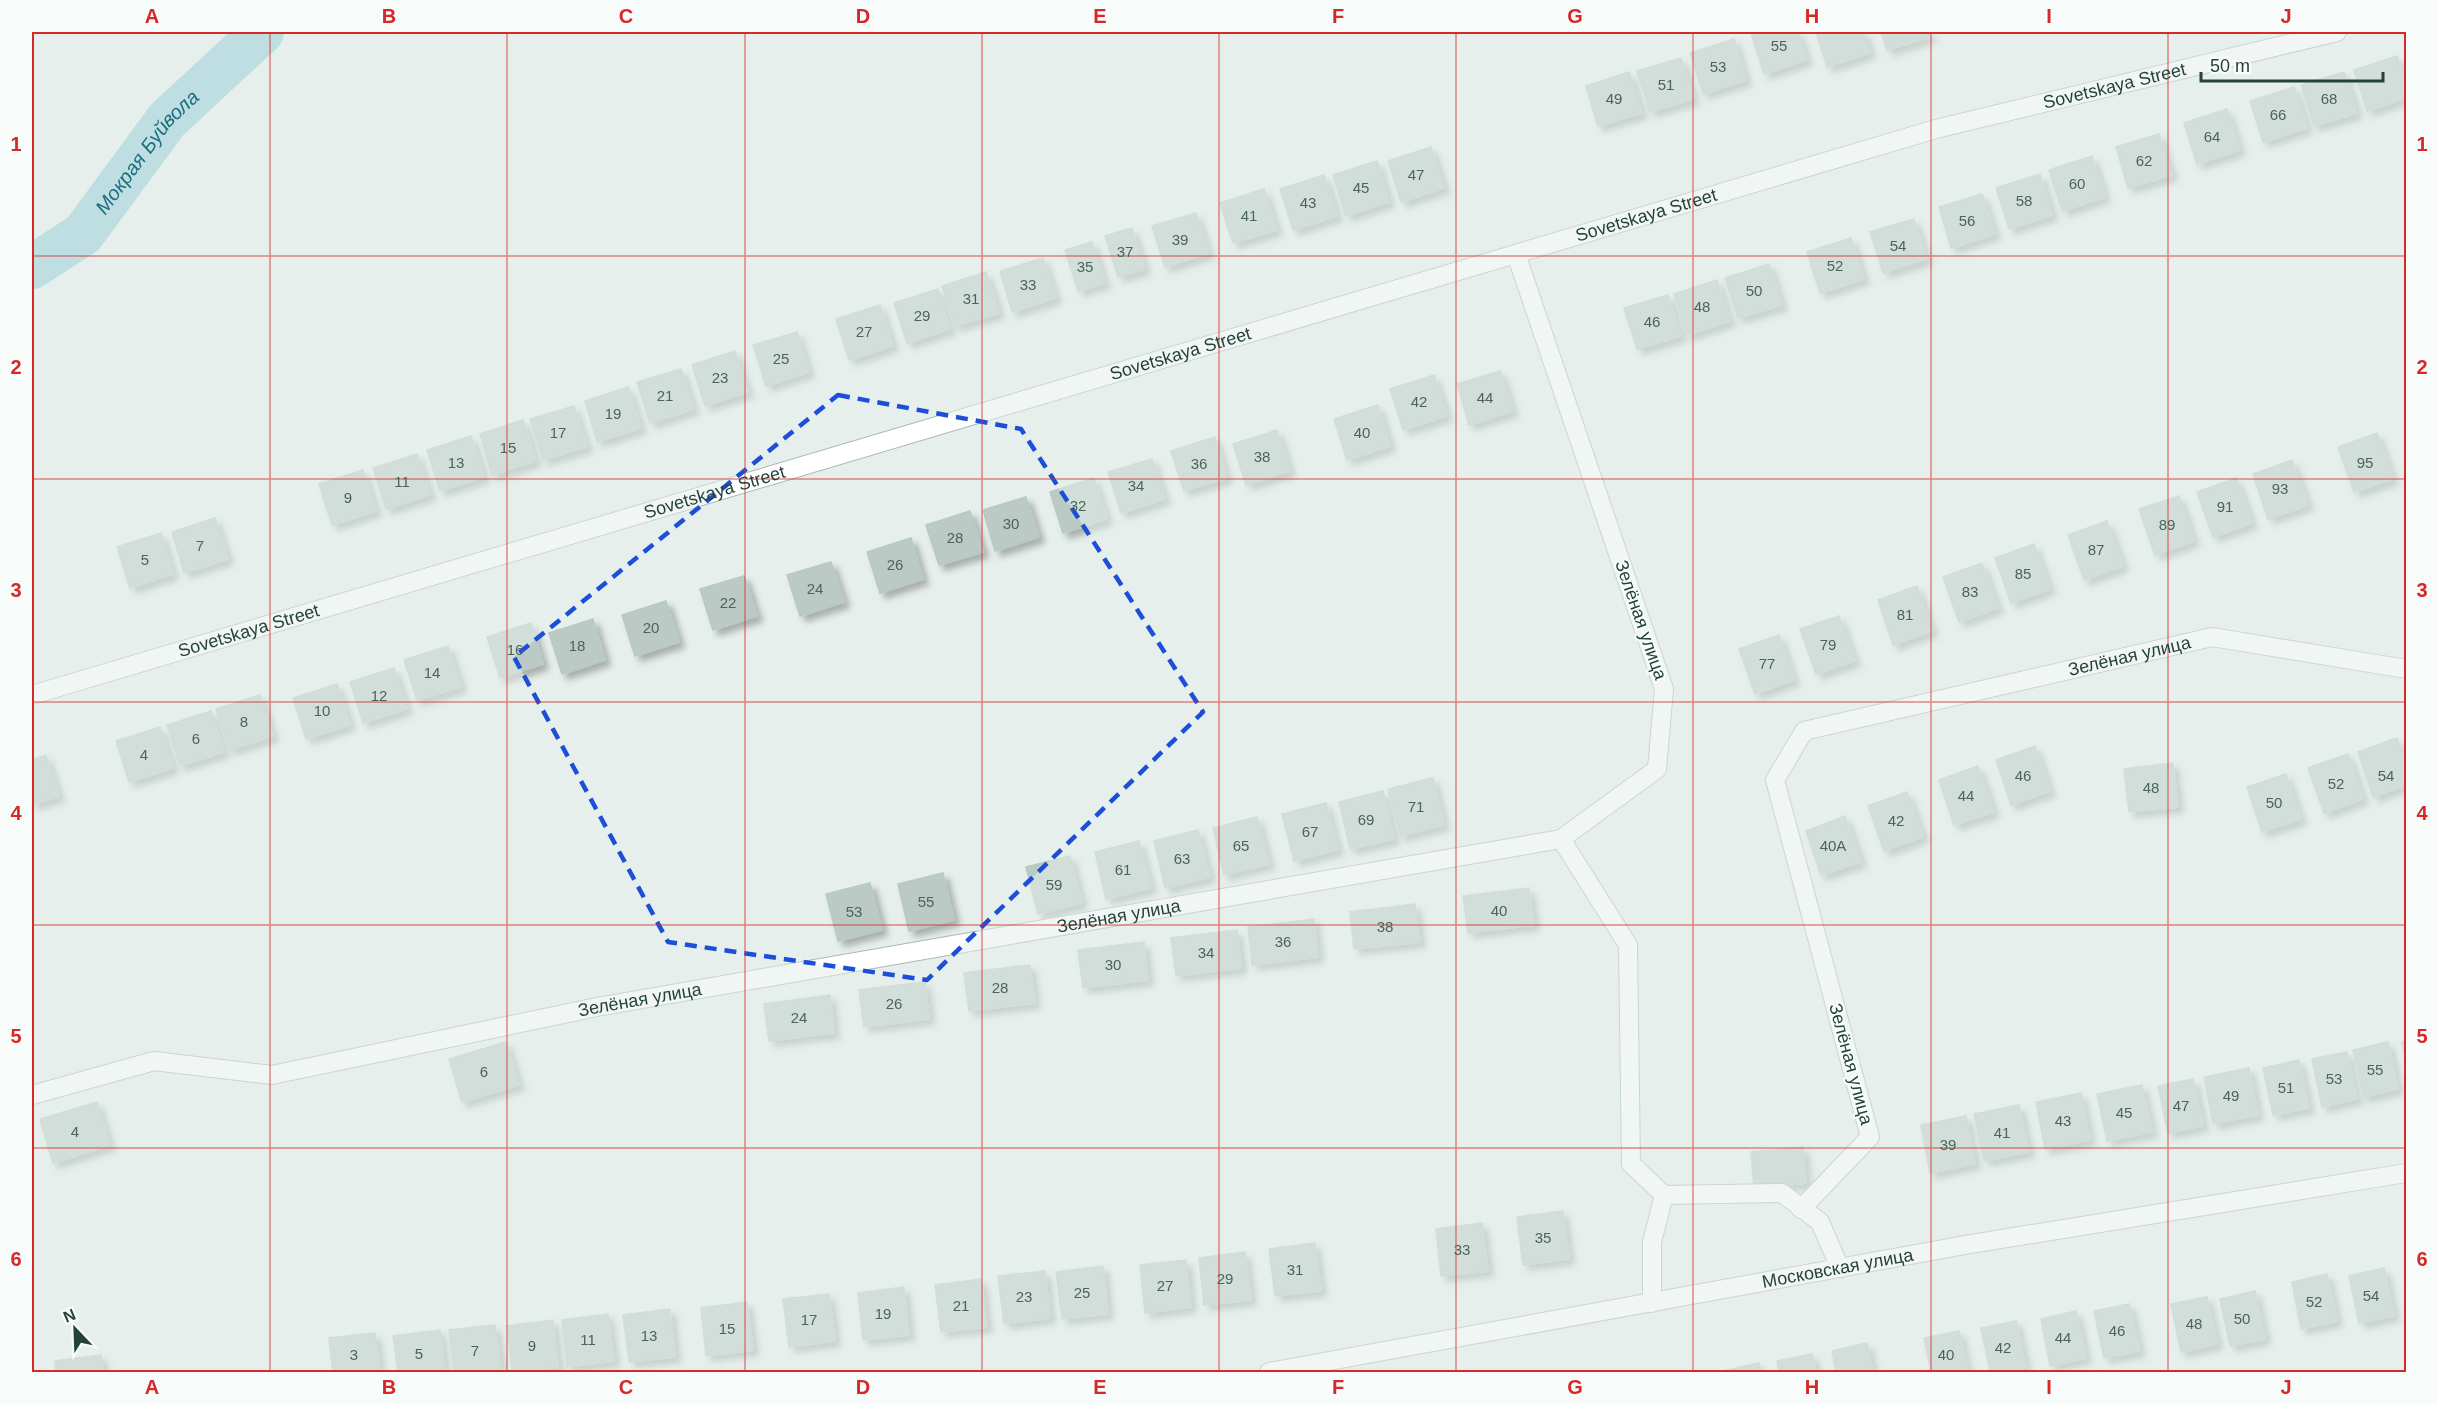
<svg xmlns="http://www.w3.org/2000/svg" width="2438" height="1404" viewBox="0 0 2438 1404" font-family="Helvetica,sans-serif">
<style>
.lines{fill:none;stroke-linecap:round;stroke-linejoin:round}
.river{stroke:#8ec9d4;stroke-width:44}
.building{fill:#bbcac4;stroke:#b8c9c2;stroke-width:1.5;filter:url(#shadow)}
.minor-casing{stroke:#a8b8b2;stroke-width:20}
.minor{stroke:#fff;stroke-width:18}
.marked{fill:none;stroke:#1d4ed8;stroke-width:4.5;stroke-dasharray:12 8;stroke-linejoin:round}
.grid{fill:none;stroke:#d62828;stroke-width:1.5;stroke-opacity:0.55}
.labels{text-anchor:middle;stroke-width:4.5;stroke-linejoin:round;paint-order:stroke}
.number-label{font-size:15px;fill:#4a645c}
.street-label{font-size:18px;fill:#24423a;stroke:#f7fbf9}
.water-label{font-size:20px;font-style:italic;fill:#1c6f80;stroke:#f7fbf9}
.neatline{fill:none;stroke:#d62828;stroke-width:2}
.grid-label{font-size:20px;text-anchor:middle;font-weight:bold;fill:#d62828}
</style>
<defs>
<filter id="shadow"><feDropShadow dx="5.5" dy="5.5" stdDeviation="3" flood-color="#0004"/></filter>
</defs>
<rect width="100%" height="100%" fill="#e6efeb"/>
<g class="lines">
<path class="river" id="s1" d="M32,267L83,234L167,120L262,32"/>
</g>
<path class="building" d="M1755,32H1798L1807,60L1764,74L1751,33Z
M1816,32H1864L1870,53L1827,67Z
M1881,32H1929L1930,37L1887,50Z
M1734,39L1746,80L1703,94L1690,53Z
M2397,56L2406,85V98L2367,111L2354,70Z
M1681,58L1694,99L1650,112L1637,71Z
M1629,72L1642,113L1598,126L1586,86Z
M2344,72L2357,113L2314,126L2301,85Z
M2294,87L2307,128L2263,142L2250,101Z
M2227,109L2240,150L2197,164L2184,123Z
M2159,134L2172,175L2128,188L2116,147Z
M1431,147L1444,188L1401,202L1388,161Z
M2092,156L2105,197L2062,211L2049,170Z
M1377,161L1389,202L1346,216L1333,175Z
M2040,174L2052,215L2009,229L1996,188Z
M1324,175L1337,216L1293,230L1280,189Z
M1264,189L1277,230L1233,243L1220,203Z
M1982,194L1995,234L1951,248L1939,207Z
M1196,213L1209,253L1165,267L1152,226Z
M1914,219L1927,259L1883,273L1870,232Z
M1132,228L1145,269L1118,277L1105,236Z
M1851,238L1864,279L1820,293L1807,252Z
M1092,242L1105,283L1078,291L1065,250Z
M1043,258L1056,298L1012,312L1000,271Z
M1769,264L1782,305L1738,318L1725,278Z
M986,272L999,313L955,326L942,286Z
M1717,280L1730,321L1687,335L1674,294Z
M938,289L950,329L907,343L894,303Z
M1668,295L1681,336L1637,349L1624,308Z
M880,305L893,346L849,360L836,319Z
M797,332L809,372L766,386L753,345Z
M735,351L748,392L705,406L692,365Z
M681,369L694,409L650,423L637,382Z
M1500,371L1513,411L1469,425L1457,384Z
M1434,375L1447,416L1403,430L1390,389Z
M628,387L641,428L597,442L585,401Z
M1378,405L1390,446L1347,460L1334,419Z
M574,406L587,447L543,460L530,419Z
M523,420L536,461L492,475L480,434Z
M1277,430L1290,471L1246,485L1233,444Z
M2377,433L2393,479L2354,492L2338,447Z
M471,436L484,477L440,491L427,450Z
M1215,437L1227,478L1184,491L1171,451Z
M417,454L430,495L386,509L373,468Z
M1152,459L1165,499L1121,513L1108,472Z
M2292,460L2308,505L2268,519L2253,474Z
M363,470L376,511L332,525L319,484Z
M1094,478L1107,519L1063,533L1050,492Z
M2236,478L2252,523L2213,537L2197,492Z
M2179,496L2194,541L2155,555L2139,509Z
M1026,497L1039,537L995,551L983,510Z
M970,511L983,552L939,565L926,525Z
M215,518L228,559L184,573L172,532Z
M2107,521L2123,566L2084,580L2068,535Z
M161,533L173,574L130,588L117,547Z
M911,538L923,579L880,593L867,552Z
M2034,544L2050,589L2011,603L1995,558Z
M831,562L844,602L800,616L787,575Z
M1982,563L1998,608L1959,622L1943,577Z
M744,576L757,616L713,630L700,589Z
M1917,586L1932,631L1893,645L1878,600Z
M666,601L679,642L635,656L622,615Z
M1839,616L1855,661L1816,674L1800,629Z
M593,619L605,660L562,674L549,633Z
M531,623L543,664L500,678L487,637Z
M1779,635L1794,680L1755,694L1739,649Z
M448,646L461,687L417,700L404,660Z
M394,668L407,709L363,723L350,682Z
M337,684L350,725L306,739L293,698Z
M260,695L273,736L229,750L216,709Z
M211,711L224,752L180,766L167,725Z
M160,727L173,768L129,782L116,741Z
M2397,738L2406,766V785L2373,797L2358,752Z
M2035,746L2050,791L2011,805L1996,760Z
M2348,754L2363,799L2324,813L2308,768Z
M46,755L59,796L32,805V760Z
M2173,763L2178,807L2129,812L2124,769Z
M1978,766L1994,812L1954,825L1939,780Z
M2286,774L2301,819L2262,832L2247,787Z
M1433,778L1444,825L1400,836L1388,789Z
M1383,791L1394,839L1350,849L1339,802Z
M1907,792L1923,837L1884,851L1868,806Z
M1326,803L1338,850L1294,861L1282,814Z
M1845,816L1861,862L1821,875L1806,831Z
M1257,817L1269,864L1224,875L1213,828Z
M1198,830L1210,877L1165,888L1154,841Z
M1139,841L1151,888L1106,899L1095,852Z
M1070,856L1082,903L1038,914L1026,867Z
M943,873L954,920L909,931L898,884Z
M870,883L882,930L838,941L826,894Z
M1529,888L1534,925L1468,933L1463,896Z
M1415,904L1420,942L1354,949L1350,912Z
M1314,919L1318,957L1252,965L1248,927Z
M1237,930L1241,968L1176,976L1171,938Z
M1144,942L1148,980L1083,988L1078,950Z
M1030,965L1035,1003L969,1011L964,973Z
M925,982L929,1019L864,1027L859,990Z
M830,995L834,1033L769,1041L764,1004Z
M2406,1041V1063L2402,1042Z
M506,1042L519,1085L462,1102L449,1059Z
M2388,1042L2398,1089L2363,1097L2353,1050Z
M2347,1052L2357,1099L2322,1107L2312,1059Z
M2299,1060L2309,1108L2273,1115L2263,1068Z
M2249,1068L2258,1115L2213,1124L2204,1077Z
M2193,1079L2203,1126L2168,1133L2158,1086Z
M2142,1085L2152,1132L2107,1141L2097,1094Z
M2081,1093L2090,1140L2045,1149L2036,1102Z
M97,1102L110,1145L53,1163L40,1119Z
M2019,1105L2029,1152L1984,1161L1974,1114Z
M1966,1116L1975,1164L1930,1173L1921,1125Z
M1803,1147L1806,1183L1754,1188L1751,1152Z
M1563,1211L1569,1259L1523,1265L1517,1217Z
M1482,1223L1488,1271L1441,1276L1436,1229Z
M1315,1243L1321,1291L1275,1296L1269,1249Z
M1245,1252L1251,1300L1204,1305L1199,1258Z
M1186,1260L1191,1307L1145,1313L1140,1265Z
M1103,1266L1108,1314L1062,1319L1056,1272Z
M2384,1268L2394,1316L2359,1323L2349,1276Z
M1045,1271L1050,1318L1004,1324L998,1276Z
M2327,1274L2337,1321L2301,1329L2292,1282Z
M981,1279L987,1327L941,1332L935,1285Z
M904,1287L909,1335L863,1340L858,1293Z
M2255,1291L2265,1339L2230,1346L2220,1299Z
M829,1294L835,1341L789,1347L783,1299Z
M2207,1297L2217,1344L2181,1352L2171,1304Z
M747,1302L753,1350L706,1356L701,1308Z
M2129,1304L2140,1351L2104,1358L2094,1311Z
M670,1309L675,1357L629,1362L623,1315Z
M2076,1311L2086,1358L2050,1366L2041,1319Z
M608,1314L614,1361L567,1367L562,1320Z
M553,1320L558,1367L512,1372L507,1326Z
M2016,1321L2026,1368L2004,1372H1990L1981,1328Z
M495,1325L501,1372H454L449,1330Z
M440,1330L445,1372H398L393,1336Z
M1959,1331L1968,1372H1931L1924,1338Z
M375,1333L380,1372H333L329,1338Z
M1867,1343L1873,1372H1836L1832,1351Z
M1812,1354L1816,1372H1779L1777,1361Z
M101,1355L103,1372H56L55,1361Z
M1759,1363L1761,1372H1724L1723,1371Z"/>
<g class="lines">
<defs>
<g id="minor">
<path id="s2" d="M32,695L1936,129L2337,32"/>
<path d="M1561,839L1628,945L1631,1164L1664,1195L1782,1193L1820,1222L1840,1268"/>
<path id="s3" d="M32,1095L154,1061L272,1075L597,1007L1561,839L1657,769L1664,689L1516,254"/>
<path id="s4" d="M1801,1209L1870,1137L1775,780L1804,731L2212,637L2406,669"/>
<path d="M1652,1303V1242L1664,1195"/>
<path id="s5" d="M1269,1372L1965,1245L2406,1173"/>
</g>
</defs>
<use href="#minor" class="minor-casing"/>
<use href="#minor" class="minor"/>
</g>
<path d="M0 0H2438V1404H0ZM838,395L1021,429L1203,712L927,980L668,942L514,657Z" fill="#e6efeb" fill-opacity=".55" fill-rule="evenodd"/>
<path class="marked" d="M838,395L1021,429L1203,712L927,980L668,942L514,657Z"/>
<path class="grid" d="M270,32V1372M507,32V1372M745,32V1372M982,32V1372M1219,32V1372M1456,32V1372M1693,32V1372M1931,32V1372M2168,32V1372M32,256H2406M32,479H2406M32,702H2406M32,925H2406M32,1148H2406"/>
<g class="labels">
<g class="number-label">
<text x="1779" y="51">55</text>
<text x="1718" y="72">53</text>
<text x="1666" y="90">51</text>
<text x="1614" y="104">49</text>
<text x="2329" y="104">68</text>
<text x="2278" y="120">66</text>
<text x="2212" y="142">64</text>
<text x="2144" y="166">62</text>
<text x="1416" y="180">47</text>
<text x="2077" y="189">60</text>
<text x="1361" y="193">45</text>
<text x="2024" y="206">58</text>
<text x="1308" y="208">43</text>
<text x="1249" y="221">41</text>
<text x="1967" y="226">56</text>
<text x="1180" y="245">39</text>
<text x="1898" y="251">54</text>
<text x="1125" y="257">37</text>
<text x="1835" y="271">52</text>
<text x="1085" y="272">35</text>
<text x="1028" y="290">33</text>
<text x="1754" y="296">50</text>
<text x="971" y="304">31</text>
<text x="1702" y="312">48</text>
<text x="922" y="321">29</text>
<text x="1652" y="327">46</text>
<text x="864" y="337">27</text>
<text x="781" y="364">25</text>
<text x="720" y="383">23</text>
<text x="665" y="401">21</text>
<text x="1485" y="403">44</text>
<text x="1419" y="407">42</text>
<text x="613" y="419">19</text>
<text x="558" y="438">17</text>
<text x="1362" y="438">40</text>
<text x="508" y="453">15</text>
<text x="1262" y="462">38</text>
<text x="456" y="468">13</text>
<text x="2365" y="468">95</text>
<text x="1199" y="469">36</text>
<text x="402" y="487">11</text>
<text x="1136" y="491">34</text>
<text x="2280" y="494">93</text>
<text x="348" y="503">9</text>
<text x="1078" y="511">32</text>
<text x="2225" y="512">91</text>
<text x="1011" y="529">30</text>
<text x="2167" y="530">89</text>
<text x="955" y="543">28</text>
<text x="200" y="551">7</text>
<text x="2096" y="555">87</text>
<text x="145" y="565">5</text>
<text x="895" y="570">26</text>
<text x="2023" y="579">85</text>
<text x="815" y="594">24</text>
<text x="1970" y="597">83</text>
<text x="728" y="608">22</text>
<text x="1905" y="620">81</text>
<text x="651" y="633">20</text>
<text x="1828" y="650">79</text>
<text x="577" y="651">18</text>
<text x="515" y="655">16</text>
<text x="1767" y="669">77</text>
<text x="432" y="678">14</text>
<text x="379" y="701">12</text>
<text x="322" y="716">10</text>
<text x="244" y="727">8</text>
<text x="196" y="744">6</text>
<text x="144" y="760">4</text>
<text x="2023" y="781">46</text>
<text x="2386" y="781">54</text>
<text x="2336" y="789">52</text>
<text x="2151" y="793">48</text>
<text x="1966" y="801">44</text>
<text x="2274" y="808">50</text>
<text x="1416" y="812">71</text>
<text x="1366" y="825">69</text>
<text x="1896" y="826">42</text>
<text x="1310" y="837">67</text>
<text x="1241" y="851">65</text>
<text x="1833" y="851">40А</text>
<text x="1182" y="864">63</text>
<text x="1123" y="875">61</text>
<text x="1054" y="890">59</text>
<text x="926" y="907">55</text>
<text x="1499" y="916">40</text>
<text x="854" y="917">53</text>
<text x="1385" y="932">38</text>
<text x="1283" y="947">36</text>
<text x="1206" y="958">34</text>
<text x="1113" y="970">30</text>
<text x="1000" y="993">28</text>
<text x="894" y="1009">26</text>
<text x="799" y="1023">24</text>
<text x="2375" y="1075">55</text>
<text x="484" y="1077">6</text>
<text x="2334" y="1084">53</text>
<text x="2286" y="1093">51</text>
<text x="2231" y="1101">49</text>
<text x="2181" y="1111">47</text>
<text x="2124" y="1118">45</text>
<text x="2063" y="1126">43</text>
<text x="75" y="1137">4</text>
<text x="2002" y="1138">41</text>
<text x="1948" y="1150">39</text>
<text x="1543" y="1243">35</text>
<text x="1462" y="1255">33</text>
<text x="1295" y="1275">31</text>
<text x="1225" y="1284">29</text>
<text x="1165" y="1291">27</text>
<text x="1082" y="1298">25</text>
<text x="2371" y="1301">54</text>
<text x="1024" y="1302">23</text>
<text x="2314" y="1307">52</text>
<text x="961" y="1311">21</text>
<text x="883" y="1319">19</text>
<text x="2242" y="1324">50</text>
<text x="809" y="1325">17</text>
<text x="2194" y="1329">48</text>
<text x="727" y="1334">15</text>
<text x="2117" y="1336">46</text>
<text x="649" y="1341">13</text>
<text x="2063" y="1343">44</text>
<text x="588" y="1345">11</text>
<text x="532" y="1351">9</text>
<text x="2003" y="1353">42</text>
<text x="475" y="1356">7</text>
<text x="419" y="1359">5</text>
<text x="354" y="1360">3</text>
<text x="1946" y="1360">40</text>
</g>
<g class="street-label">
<text dy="6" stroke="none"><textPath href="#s2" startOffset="2170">Sovetskaya Street</textPath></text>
<text dy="6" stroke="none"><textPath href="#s2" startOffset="1684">Sovetskaya Street</textPath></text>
<text dy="6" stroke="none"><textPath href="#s2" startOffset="1198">Sovetskaya Street</textPath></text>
<text dy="6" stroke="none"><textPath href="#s2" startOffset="712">Sovetskaya Street</textPath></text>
<text transform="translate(1641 620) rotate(71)" y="6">Зелёная улица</text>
<text dy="6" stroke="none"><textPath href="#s2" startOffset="226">Sovetskaya Street</textPath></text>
<text dy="6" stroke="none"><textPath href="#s4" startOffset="860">Зелёная улица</textPath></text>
<text dy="6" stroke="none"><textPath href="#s3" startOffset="1107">Зелёная улица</textPath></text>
<text dy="6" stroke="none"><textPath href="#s3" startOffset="621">Зелёная улица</textPath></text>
<text transform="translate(1851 1064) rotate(75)" y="6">Зелёная улица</text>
<text dy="6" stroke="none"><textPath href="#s5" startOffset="578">Московская улица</textPath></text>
</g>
<g class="water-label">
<text dy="7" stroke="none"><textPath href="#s1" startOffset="165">Мокрая Буйвола</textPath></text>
</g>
</g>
<rect width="2438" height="1404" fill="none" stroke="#f7fbf9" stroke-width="66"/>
<g transform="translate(75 1329) rotate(337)" stroke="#f7fbf9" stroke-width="4.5" paint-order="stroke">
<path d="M0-4.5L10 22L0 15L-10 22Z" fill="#24423a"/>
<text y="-9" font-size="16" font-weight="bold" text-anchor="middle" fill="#24423a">N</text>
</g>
<path d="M2201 72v9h182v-9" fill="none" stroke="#24423a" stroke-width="3"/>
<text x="2210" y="72" font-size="18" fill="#24423a" stroke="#f7fbf9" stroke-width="4.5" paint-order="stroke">50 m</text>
<rect x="33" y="33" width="2372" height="1338" class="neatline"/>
<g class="grid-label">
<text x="152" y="23">A</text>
<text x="389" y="23">B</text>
<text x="626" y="23">C</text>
<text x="863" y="23">D</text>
<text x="1100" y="23">E</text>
<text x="1338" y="23">F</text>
<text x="1575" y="23">G</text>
<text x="1812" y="23">H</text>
<text x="2049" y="23">I</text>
<text x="2286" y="23">J</text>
<text x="16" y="151">1</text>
<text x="2422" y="151">1</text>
<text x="16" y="374">2</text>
<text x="2422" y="374">2</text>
<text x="16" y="597">3</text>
<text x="2422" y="597">3</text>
<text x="16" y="820">4</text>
<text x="2422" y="820">4</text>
<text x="16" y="1043">5</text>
<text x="2422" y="1043">5</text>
<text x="16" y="1266">6</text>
<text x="2422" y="1266">6</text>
<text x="152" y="1394">A</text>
<text x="389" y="1394">B</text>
<text x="626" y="1394">C</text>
<text x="863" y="1394">D</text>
<text x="1100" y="1394">E</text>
<text x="1338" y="1394">F</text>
<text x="1575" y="1394">G</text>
<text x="1812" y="1394">H</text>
<text x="2049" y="1394">I</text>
<text x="2286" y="1394">J</text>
</g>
</svg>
